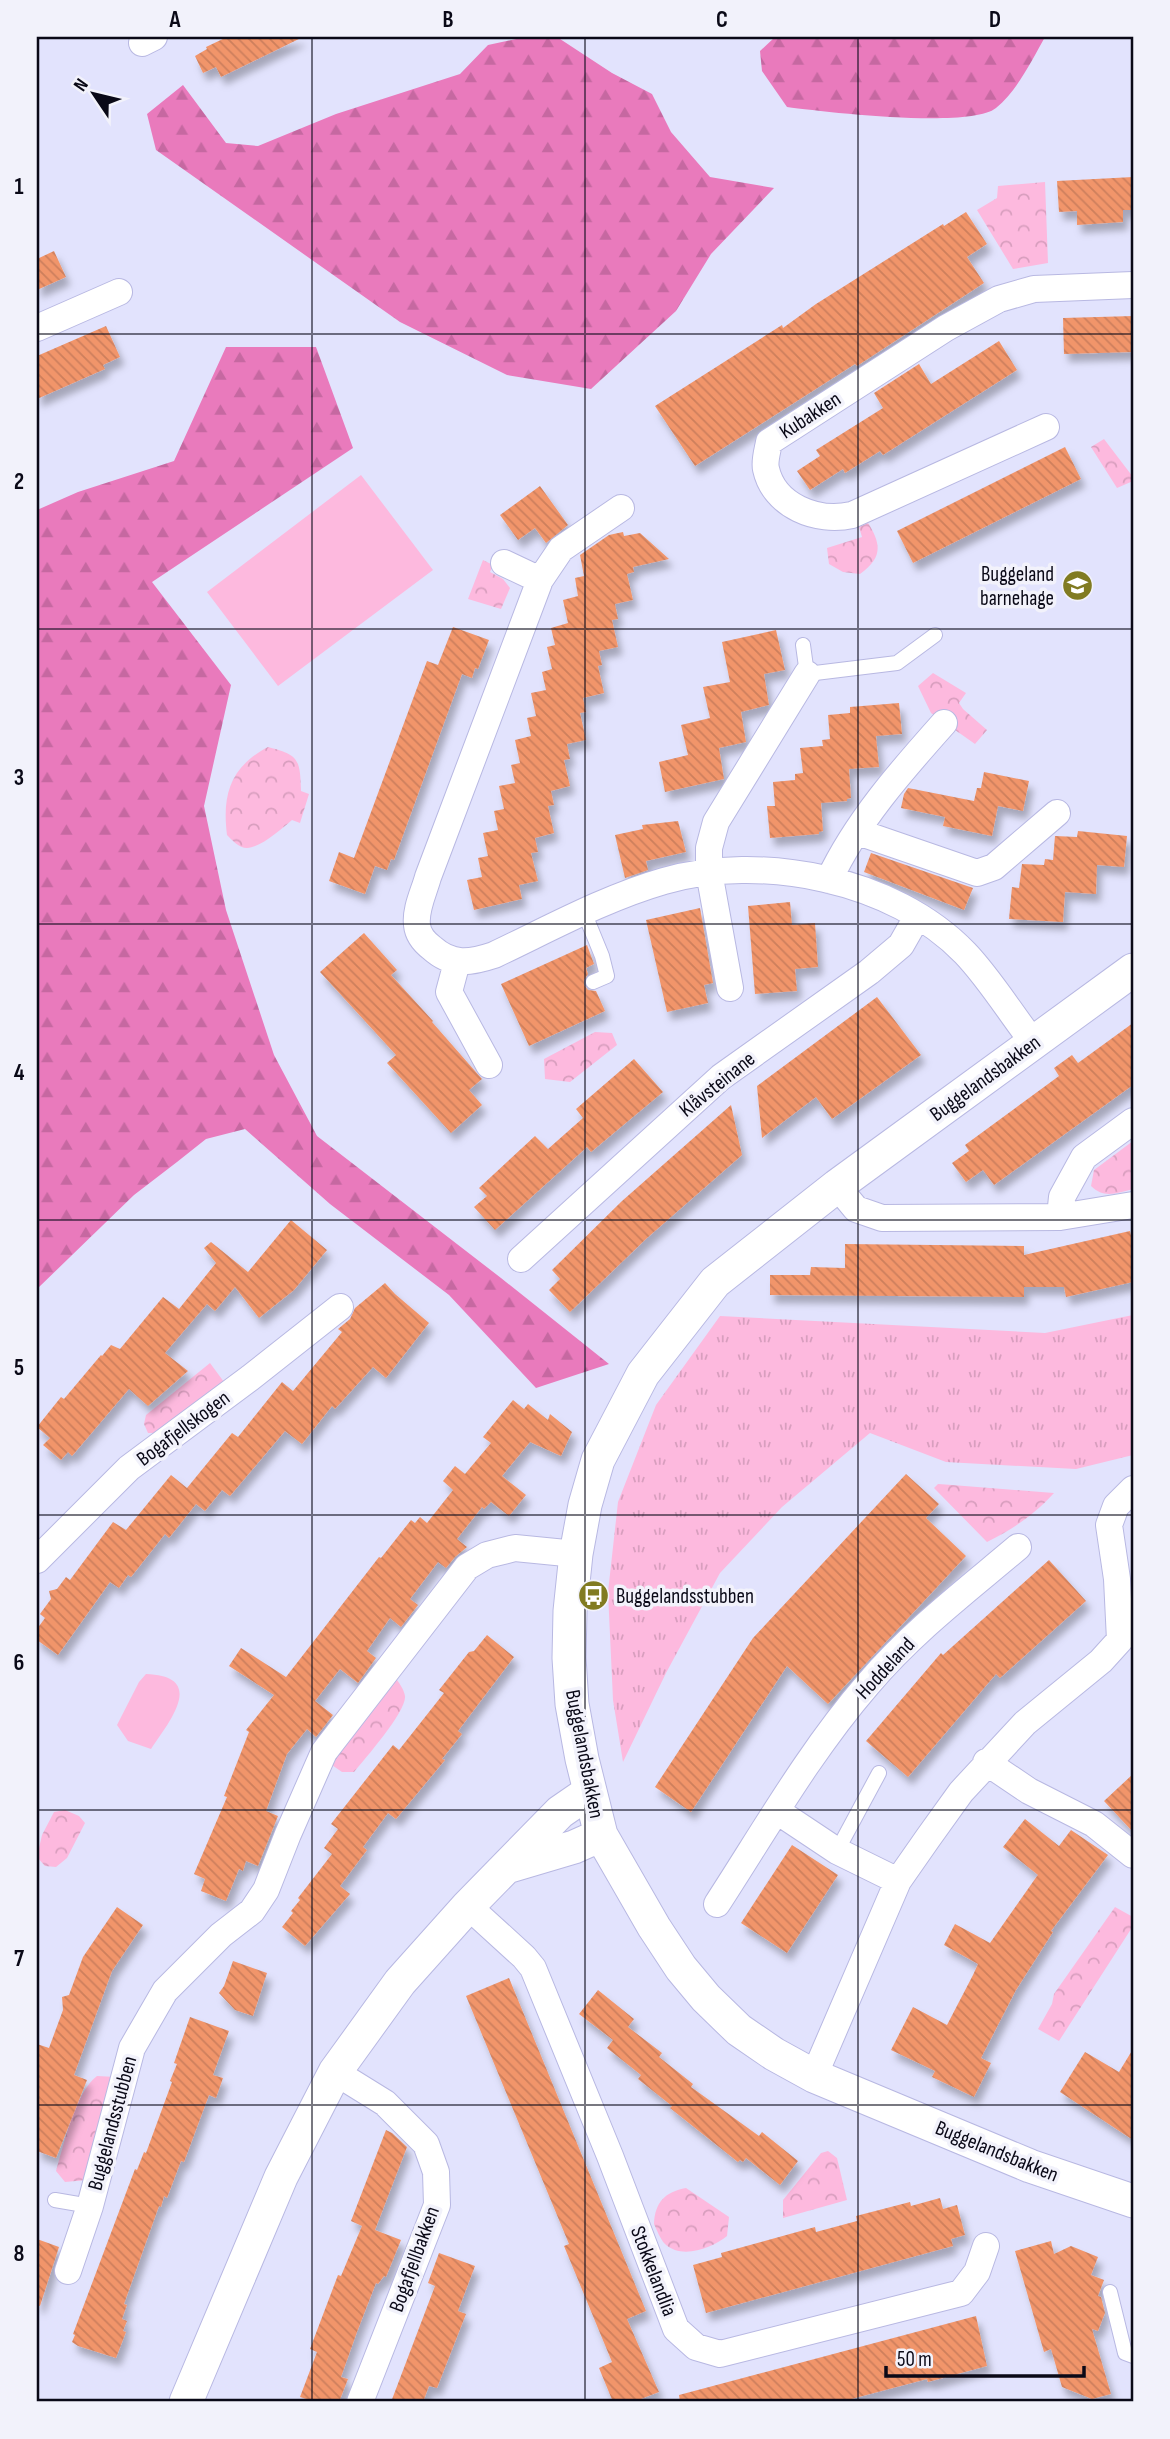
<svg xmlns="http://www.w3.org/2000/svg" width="1170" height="2439" viewBox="0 0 1170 2439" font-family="'Sofia Sans Condensed',sans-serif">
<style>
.grass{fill:url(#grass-tufts)}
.forest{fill:url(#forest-firs)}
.park{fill:url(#park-crowns)}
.garden{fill:#fdb9de}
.building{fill:url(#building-back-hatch);filter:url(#shadow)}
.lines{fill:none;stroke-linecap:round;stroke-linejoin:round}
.service-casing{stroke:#b8b8e2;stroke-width:16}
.minor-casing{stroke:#b8b8e2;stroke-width:28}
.tertiary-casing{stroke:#b8b8e2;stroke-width:35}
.service{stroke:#fff;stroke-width:14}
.minor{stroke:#fff;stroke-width:26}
.tertiary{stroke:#fff;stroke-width:33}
.grid{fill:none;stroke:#0a0917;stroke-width:2;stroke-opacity:0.55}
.labels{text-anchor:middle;stroke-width:7;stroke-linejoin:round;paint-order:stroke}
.street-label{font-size:21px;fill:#0a0917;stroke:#f2f2fb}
.poi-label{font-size:21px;fill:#0a0917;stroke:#f2f2fb;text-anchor:end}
.neatline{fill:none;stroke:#0a0917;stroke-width:2.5}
.grid-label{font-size:23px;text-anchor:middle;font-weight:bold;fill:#0a0917}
</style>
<defs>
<pattern id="grass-tufts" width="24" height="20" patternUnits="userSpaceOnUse" patternTransform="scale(1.75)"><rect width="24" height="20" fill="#fdb9de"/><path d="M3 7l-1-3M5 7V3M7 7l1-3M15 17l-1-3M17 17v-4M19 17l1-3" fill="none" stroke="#d89ebe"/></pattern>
<pattern id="forest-firs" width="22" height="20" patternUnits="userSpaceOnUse" patternTransform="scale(1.75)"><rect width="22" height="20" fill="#e97abc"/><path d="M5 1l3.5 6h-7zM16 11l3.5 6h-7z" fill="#c668a1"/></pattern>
<pattern id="park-crowns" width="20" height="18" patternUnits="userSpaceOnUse" patternTransform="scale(1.75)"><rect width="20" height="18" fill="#fdb9de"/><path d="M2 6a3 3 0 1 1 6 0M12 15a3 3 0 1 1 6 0" fill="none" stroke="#d89ebe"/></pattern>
<pattern id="building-back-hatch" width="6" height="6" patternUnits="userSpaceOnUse" patternTransform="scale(1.75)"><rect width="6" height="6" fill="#f1956b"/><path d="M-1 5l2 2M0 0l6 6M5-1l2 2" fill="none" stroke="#cd7f5c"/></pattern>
<filter id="shadow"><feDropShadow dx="4.5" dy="8" stdDeviation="3.5" flood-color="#0004"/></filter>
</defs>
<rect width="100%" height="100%" fill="#e2e3fd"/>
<path class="grass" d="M1133,1315V1455L1076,1469L946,1462L870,1433L782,1507L720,1573L666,1673L623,1762L613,1700L608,1592L618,1502L656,1405L720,1316L1045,1333Z"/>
<path class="forest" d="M526,37H557L612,73L652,94L671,132L710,177L774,188L711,254L676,311L591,389L507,375L400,322L156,150L147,114L183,85L226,143L258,146L336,114L460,74L488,45Z
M775,37H1045C1032,60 1017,91 996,108C970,129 825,112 787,107L762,71L760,51Z
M226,347H316L353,448L152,582L231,685L204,806L226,910L274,1055L317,1136L501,1278L609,1364L536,1388L449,1295L330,1204L245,1129L206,1139L177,1162L134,1195L37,1289V510L78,492L174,461Z"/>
<path class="park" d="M1045,182L1048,263L1013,269L977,210L997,198L998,186Z
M1104,439L1133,477V481L1117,488L1091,447Z
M868,523C882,545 882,558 860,574L843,572L829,564L827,548L862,537L859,527Z
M483,560L493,565L490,572L503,579L510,588L501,609L468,599Z
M933,673L966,693L959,703L963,709L987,730L975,744L931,713L918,686Z
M268,747C299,755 300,759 301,791L309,794L300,823L292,820C281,829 262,847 247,848C239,848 232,840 227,835C222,795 230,767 268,747Z
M595,1032L612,1033L617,1045L570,1082L545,1079L544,1059Z
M1133,1141V1189C1117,1193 1104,1199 1091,1186L1094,1170Z
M210,1363L224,1382L158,1433H148L144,1424L146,1415Z
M938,1484L952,1485L1054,1493C1034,1515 1013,1529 987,1542L934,1488Z
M395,1677C399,1683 404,1689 405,1696C407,1711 365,1759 354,1772H342L329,1763Z
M65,1810L79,1816L85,1823L67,1858L56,1867L45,1866L37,1857L42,1835L54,1812Z
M1115,1907L1133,1917V1926L1059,2041L1038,2029L1052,2004L1054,1994Z
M97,2076L116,2077L87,2180L65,2182L56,2171C64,2144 75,2093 97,2076Z
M828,2151L837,2158L847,2200L783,2218V2200L821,2153Z
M686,2188L729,2217L727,2236C712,2248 682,2260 665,2244C660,2239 657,2230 654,2224C655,2202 665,2192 686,2188Z"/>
<path class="garden" d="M361,475L433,570L278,686L207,592Z
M146,1674C207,1676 170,1721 151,1749L128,1741L117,1725L139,1682Z"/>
<path class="building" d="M227,37H303L221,77L216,67L203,73L195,56L207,49L206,47Z
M1133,177V210H1123V222L1077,225V211L1059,212L1057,181Z
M966,212L987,244L967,257L984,283L857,366L855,364L695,466L655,406L782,325L783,328L816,304L943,224L944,226Z
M54,251L66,277L37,290V259Z
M1133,316V352L1064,354L1063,318Z
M106,326L120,357L103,365L105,369L37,399V356Z
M999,341L1017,370L883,455L880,451L845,473L843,469L810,490L797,471L820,456L816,450L883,408L874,393L919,364L931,384Z
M1065,447L1081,479L913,563L897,531Z
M540,486L568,525L546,543L535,528L518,540L500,515Z
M623,532L624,536L640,533L669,559L633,567L634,572L627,574L633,600L615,604L618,619L612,620L618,647L599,651L602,665L598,666L604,693L583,698L586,712L580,713L586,740L567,744L570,759L564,760L570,786L551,791L554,805L548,806L554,833L535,838L538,852L531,853L538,881L519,885L522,899L474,910L467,880L482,877L478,858L488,856L483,833L498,830L494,811L504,809L499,786L515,783L511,765L520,763L515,740L531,736L527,718L536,716L531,693L546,690L542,672L552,669L547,647L555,645L551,628L568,623L563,600L578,596L575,578L584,576L580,555L609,535Z
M453,627L489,640L478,669L475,668L472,678L462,674L394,860L391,859L387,870L375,866L365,894L329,881L339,852L354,858L427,661L438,665Z
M776,630L785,670L764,674L769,705L741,712L746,742L719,748L724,779L665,792L659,762L688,755L681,725L710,718L703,687L730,682L722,642Z
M899,703L902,734L876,736L879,767L849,769L851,798L847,799V801L821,803L823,831L819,832V834L770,838L767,806H775L773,782L795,780V774L803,773L800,748L823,746L822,740L830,739L828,715L850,713V707Z
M984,772L1029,781L1023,811L998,806L992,836L943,826L945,817L901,808L904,794L908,788L974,801L977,788H981Z
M678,821L686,852L646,861L648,870L625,878L615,835L643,829L642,825Z
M1078,831L1127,836L1124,867L1097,865L1096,894L1065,892L1063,922L1009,919L1012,887L1019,888L1022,864L1044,865L1045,859L1053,860L1055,836L1077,837Z
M871,853L973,888L964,910L864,872Z
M790,902L792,925L815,923L818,967L795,969L797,991L755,994L748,906Z
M700,908L713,983L704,985L708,1003L667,1012L646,920Z
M364,933L397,970L391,975L433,1021L432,1022L482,1079L469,1090L482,1105L451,1133L387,1063L396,1055L320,972Z
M587,945L594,964L586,968L588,974L584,980V985L588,990L596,991L605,1011L529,1046L501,984Z
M877,997L921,1055L832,1119L816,1097L762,1138L757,1086Z
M1133,1023V1085L994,1185L983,1170L966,1182L952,1163L969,1151L965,1145L1059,1076L1054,1068L1072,1055L1078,1063Z
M634,1059L663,1092L591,1152L587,1147L495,1230L474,1207L487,1196L479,1188L535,1136L548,1149L583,1118L576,1109Z
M731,1105L742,1155L647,1238L570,1312L549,1290L560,1279L552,1270L622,1201Z
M291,1220L327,1250L294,1290L259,1318L235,1287L215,1311L207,1304L165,1353L188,1371L148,1406L129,1389L72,1456L68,1452L61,1460L43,1445L50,1438L37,1427L61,1397L64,1399L101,1355L102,1356L111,1345L120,1349L163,1297L179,1309L216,1263L204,1248L211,1242L248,1272Z
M1130,1231L1133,1245V1282L1066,1297L1064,1287H1024V1297L770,1295V1275H810L811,1267L845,1268V1244L1024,1246V1255Z
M385,1283L395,1294L429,1323L386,1378L373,1367L335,1409L332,1406L302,1444L285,1431L230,1496L222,1490L205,1511L196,1504L169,1538L165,1534L131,1577L128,1575L119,1588L110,1582L58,1655L37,1640V1629L45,1618L40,1614L51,1599L49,1591L57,1589L66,1577L70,1580L113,1522L126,1530L171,1475L187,1488L232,1433L238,1437L282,1382L293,1391L342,1332L338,1329L350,1319L355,1308Z
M513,1400L524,1409L528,1404L548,1420L550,1414L572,1432L561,1456L530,1442L502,1476L526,1495L509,1516L491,1502L484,1509L482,1507L457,1539L467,1547L455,1557L446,1568L438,1562L410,1599L418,1605L401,1627L390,1618L367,1651L376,1658L358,1683L340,1669L315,1701L333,1715L316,1737L307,1729L287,1754L266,1811L278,1816L258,1866L246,1861L243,1871L239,1869L226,1901L201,1891L205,1879L194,1874L227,1797L224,1796L249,1732L246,1730L274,1695L229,1666L241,1648L286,1677L379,1557L381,1558L411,1520L415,1523L420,1517L427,1523L453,1490L443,1481L455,1466L465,1474L491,1443L483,1437Z
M906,1474L939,1504L926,1518L966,1556L828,1704L787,1666L691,1812L655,1787L753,1638Z
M1049,1560L1086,1601L1000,1678L996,1674L908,1777L866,1741L941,1653L943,1655Z
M487,1635L514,1657L458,1731L462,1734L442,1759L445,1760L396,1819L388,1813L363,1847L367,1850L340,1886L350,1894L305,1946L282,1927L293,1913L291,1911L300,1900L298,1898L332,1854L324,1848L338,1829L331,1824L393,1745L399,1750L444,1693L439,1690L469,1652L474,1651Z
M1133,1774V1832L1104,1801Z
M1025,1819L1059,1846L1071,1830L1108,1855L1051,1931L1053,1932L1016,1990L981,2058L991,2063L974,2097L932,2077L935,2071L891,2050L913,2007L947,2025L973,1975L978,1964L944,1945L955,1924L990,1943L1037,1876L1038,1875L1003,1847Z
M792,1845L838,1875L787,1953L741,1923Z
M117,1907L143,1925L112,1971L74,2075L87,2080L56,2158L37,2151V2044L49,2048L63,2010L62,1997L69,1995L83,1957Z
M233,1961L267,1973L253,2016L235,2010L219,1993L224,1986Z
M509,1978L646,2311L627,2319L659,2392L633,2402H613L599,2368L612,2362L564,2246L569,2244L466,1996Z
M598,1990L634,2019L628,2027L662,2053L659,2057L693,2084L691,2087L759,2136L762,2132L798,2161L780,2185L746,2158L743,2162L740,2160L738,2162L670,2108L672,2106L638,2079L641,2075L607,2048L613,2040L579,2014Z
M190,2017L229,2031L213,2075L223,2078L216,2098L209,2095L184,2162L181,2161L167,2198L164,2196L161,2207L159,2206L124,2304L127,2305L122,2319L127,2321L123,2331L126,2332L116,2358L78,2346L72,2342L75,2335L73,2334L135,2169L137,2170L144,2152L146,2153L172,2082L170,2081L177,2064L174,2063Z
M1133,2049V2140L1060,2092L1085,2052L1119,2072Z
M386,2130L392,2133L407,2147L375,2230L401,2240L386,2277L384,2276L378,2284L376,2283L357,2332L341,2377L348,2379L339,2402H316L300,2397L317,2352L310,2349L338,2275L341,2276L362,2226L351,2221Z
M940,2198L943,2209L957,2205L965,2235L951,2239L953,2246L706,2313L693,2265L722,2257L721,2253L761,2242L815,2227L816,2232L857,2221L856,2216L910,2202L911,2206Z
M37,2239L59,2247L40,2306L37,2305Z
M1051,2241L1054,2254L1071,2246L1098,2257L1091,2275L1104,2280L1098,2296L1101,2297L1105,2313L1098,2331L1092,2329L1111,2394L1092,2399L1062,2387L1051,2349L1044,2352L1015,2251Z
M439,2253L475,2266L458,2311L466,2314L437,2388L429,2386L423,2402H391L435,2286L428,2283Z
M976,2316L987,2366L928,2382L927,2379L840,2402H680L679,2395Z"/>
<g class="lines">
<defs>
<path id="service" d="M803,645L807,674L897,663L935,635
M584,912L602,956L607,976L593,982
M837,1851L879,1773
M55,2200L90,2206
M1110,2292L1125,2353L1133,2356"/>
<path id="minor" d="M142,43L154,37
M37,328L119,292
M1046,427L852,515C817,523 774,506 766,469C764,461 768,449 769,442L946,328L999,299L1034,289L1133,285
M621,508L561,549L540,580L428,877C424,892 415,909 417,925C418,935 424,942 432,948C452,966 470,963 494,955C549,929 605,898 664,881C761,853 894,879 965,953C990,979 1011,1014 1033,1042
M504,563L540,580
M858,832L977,873L994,867L1057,813
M829,880C856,822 902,770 944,723
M457,962L449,992L489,1065
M730,988L709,872V848L716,822L807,674
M837,1186L856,1209L882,1218L1060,1217L1133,1205
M1060,1217L1062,1197L1084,1157L1133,1121
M521,1259L721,1077L869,972L901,945L917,917
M37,1560L129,1468L250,1378L340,1307
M986,1762L1029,1791L1094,1824L1133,1855
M777,1811L837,1851L898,1881
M717,1904C765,1830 810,1751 868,1684C912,1632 966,1591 1018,1547
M468,1906L524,1957L533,1968L610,2156L676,2329L696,2347L720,2354L961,2293L977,2272L986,2246
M335,2072L385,2103L426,2144L436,2172L437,2205L360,2402
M814,2076L898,1881L928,1838L961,1792L1025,1723L1101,1661L1120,1640L1117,1579L1109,1525L1116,1506L1133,1489
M68,2271L90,2206L132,2048L165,1991L221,1935L252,1911L266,1890L288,1834L324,1752L467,1567L487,1555L515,1548L576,1554"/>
<path id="tertiary" d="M1133,970L837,1186L715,1282L643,1374L598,1460L585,1505L576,1554L570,1611L569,1658L572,1704L582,1759L601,1835L654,1927L681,1968L706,1998L739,2030L774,2054L814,2076L1030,2166L1133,2201
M510,1866L574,1847L601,1835
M186,2402L281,2177L335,2072L400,1982L468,1906L560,1812L589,1792"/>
</defs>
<use href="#service" class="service-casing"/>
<use href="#minor" class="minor-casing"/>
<use href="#tertiary" class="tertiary-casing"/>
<use href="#service" class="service"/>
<use href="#minor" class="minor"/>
<use href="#tertiary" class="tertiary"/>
</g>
<path class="grid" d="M312,37V2402M585,37V2402M858,37V2402M37,334H1133M37,629H1133M37,924H1133M37,1220H1133M37,1515H1133M37,1810H1133M37,2105H1133"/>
<defs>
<symbol id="school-disc" viewBox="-11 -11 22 22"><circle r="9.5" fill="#817b21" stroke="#f2f2fb"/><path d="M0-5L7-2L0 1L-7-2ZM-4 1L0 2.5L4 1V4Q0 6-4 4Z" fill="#fff"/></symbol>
<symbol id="bus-disc" viewBox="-11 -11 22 22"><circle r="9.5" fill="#817b21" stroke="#f2f2fb"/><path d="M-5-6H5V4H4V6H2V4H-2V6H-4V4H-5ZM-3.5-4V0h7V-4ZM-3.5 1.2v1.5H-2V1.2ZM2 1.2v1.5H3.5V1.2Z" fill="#fff"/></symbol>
</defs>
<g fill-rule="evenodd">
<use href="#school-disc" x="1060" y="568" width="35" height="35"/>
<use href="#bus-disc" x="576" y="1578" width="35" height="35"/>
</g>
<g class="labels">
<g class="street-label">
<text transform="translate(810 415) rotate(-33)" y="7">Kubakken</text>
<text transform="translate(985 1078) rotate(-36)" y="7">Buggelandsbakken</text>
<text transform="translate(717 1084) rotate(-39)" y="7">Klåvsteinane</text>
<text transform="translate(183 1428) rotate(-37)" y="7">Bogafjellskogen</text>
<text transform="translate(885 1668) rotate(-47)" y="7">Hoddeland</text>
<text transform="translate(585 1754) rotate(79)" y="7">Buggelandsbakken</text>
<text transform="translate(112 2123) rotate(-75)" y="7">Buggelandsstubben</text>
<text transform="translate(997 2151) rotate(22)" y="7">Buggelandsbakken</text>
<text transform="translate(414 2259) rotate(-70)" y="7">Bogafjellbakken</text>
<text transform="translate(654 2271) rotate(69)" y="7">Stokkelandlia</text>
</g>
<g class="poi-label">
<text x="1054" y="581">Buggeland<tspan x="1054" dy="24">barnehage</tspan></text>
<text x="616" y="1603" text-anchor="start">Buggelandsstubben</text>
</g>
</g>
<rect width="1170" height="2439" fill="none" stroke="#f2f2fb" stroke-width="77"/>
<g transform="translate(94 94) rotate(305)" stroke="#f2f2fb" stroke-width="5" paint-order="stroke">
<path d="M0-5L12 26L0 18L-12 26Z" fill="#0a0917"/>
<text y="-10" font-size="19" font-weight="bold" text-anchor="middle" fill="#0a0917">N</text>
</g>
<path d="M886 2366v10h198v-10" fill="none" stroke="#0a0917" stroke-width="3.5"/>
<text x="897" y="2366" font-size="21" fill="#0a0917" stroke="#f2f2fb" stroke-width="5" paint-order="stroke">50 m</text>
<rect x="38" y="38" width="1094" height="2362" class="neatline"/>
<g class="grid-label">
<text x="175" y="27">A</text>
<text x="448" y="27">B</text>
<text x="722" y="27">C</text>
<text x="995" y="27">D</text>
<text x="19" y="194">1</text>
<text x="19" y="489">2</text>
<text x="19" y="785">3</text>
<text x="19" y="1080">4</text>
<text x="19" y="1375">5</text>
<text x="19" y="1670">6</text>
<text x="19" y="1966">7</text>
<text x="19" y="2261">8</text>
</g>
</svg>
